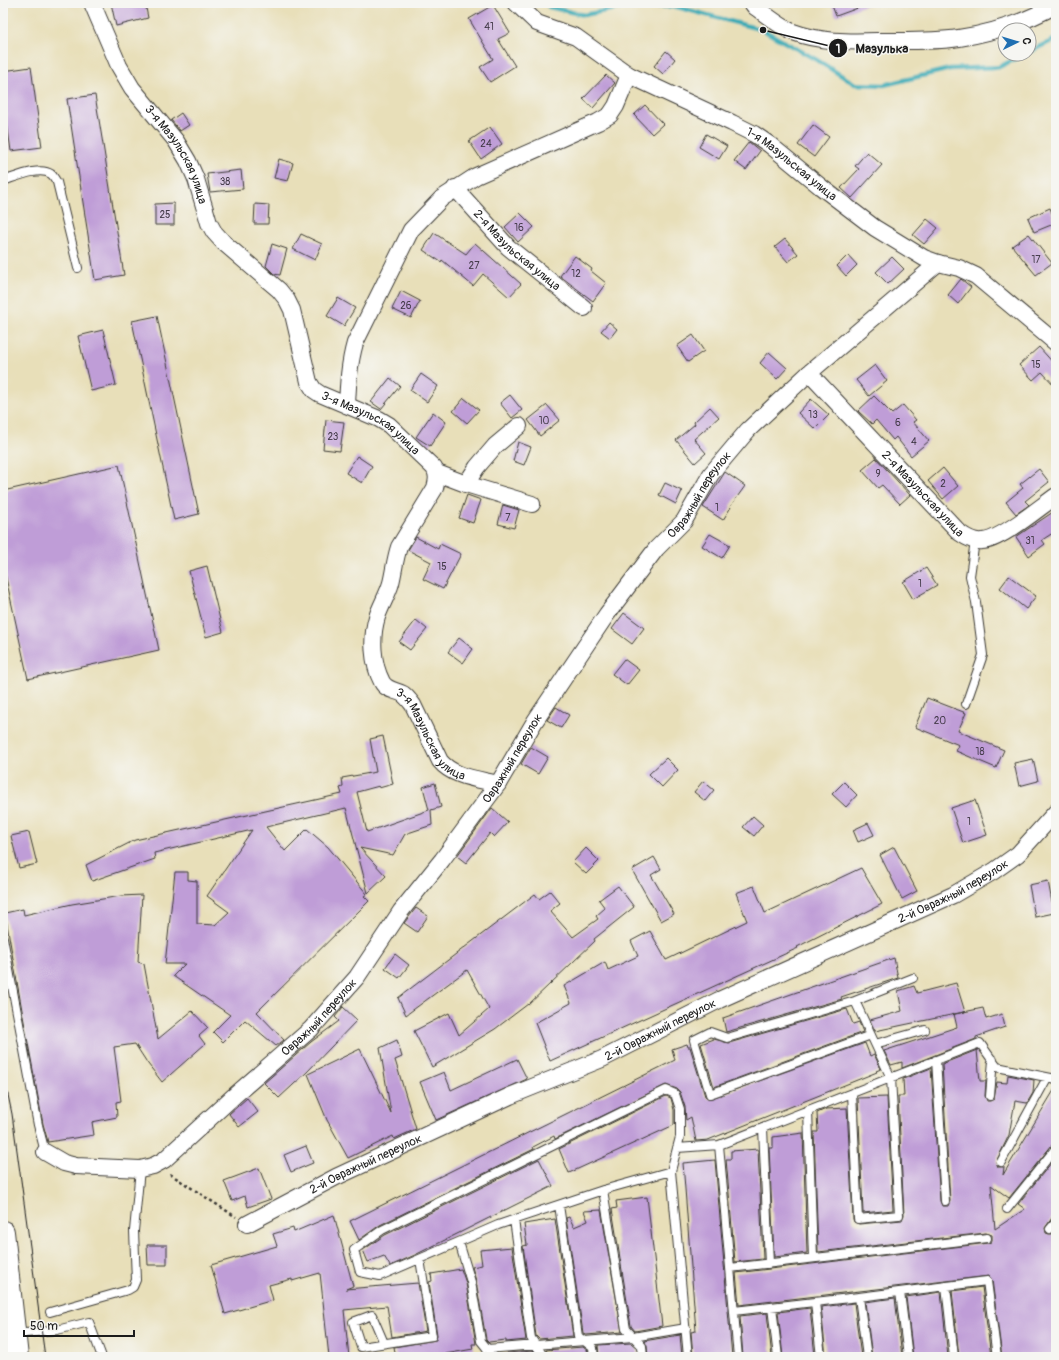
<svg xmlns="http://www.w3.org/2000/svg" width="1059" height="1360" viewBox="0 0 1059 1360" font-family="Pangolin,sans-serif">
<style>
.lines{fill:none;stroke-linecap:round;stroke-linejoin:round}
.stream{stroke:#3aabb6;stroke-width:4.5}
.building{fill:#bf9dd7}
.service-casing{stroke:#3b3934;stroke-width:10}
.minor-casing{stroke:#3b3934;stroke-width:18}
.primary-casing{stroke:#3b3934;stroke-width:24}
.path{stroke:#3b3934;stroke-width:2.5;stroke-dasharray:3 3;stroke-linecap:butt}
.service{stroke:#fff;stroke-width:8}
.minor{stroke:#fff;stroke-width:16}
.primary{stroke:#fff;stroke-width:22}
.tram{stroke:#1c1c1c;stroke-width:1}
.labels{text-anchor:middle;stroke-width:3;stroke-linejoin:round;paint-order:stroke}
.number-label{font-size:10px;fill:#453c4b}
.street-label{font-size:12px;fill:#1c1c1c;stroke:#f6f6f2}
.leader{fill:none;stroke:#1c1c1c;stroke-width:1.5}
.callout-dot{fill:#1c1c1c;stroke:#f6f6f2;stroke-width:1.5}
.mark-label{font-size:12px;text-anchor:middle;font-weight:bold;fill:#fff}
.callout-label{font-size:13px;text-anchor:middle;font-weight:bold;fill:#1c1c1c;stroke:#f6f6f2;stroke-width:3;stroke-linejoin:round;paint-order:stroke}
</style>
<rect width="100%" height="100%" fill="#f6f6f2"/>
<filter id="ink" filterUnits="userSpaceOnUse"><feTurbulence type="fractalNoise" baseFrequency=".025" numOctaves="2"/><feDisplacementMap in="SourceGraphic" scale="8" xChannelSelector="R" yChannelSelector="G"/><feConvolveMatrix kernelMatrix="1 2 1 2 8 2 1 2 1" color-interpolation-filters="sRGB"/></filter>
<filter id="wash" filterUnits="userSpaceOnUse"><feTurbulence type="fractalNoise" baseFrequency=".012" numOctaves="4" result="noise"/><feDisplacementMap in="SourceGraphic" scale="16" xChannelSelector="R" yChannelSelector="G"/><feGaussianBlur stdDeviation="0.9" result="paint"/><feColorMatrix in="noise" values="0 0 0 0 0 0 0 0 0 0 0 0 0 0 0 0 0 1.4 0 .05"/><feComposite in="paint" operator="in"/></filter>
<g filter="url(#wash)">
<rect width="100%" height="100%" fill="#e8dfb9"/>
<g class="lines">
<path class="stream" d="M546,3L549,7L584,15L630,6L677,7L763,30L815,59L855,84L884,85L950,69L999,67L1025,54
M1029,52L1056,39"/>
</g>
<g id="blocks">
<path class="building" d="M111,3H145L148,18L116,26Z
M831,3H868L869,4L836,16Z
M493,5L510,33L498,39L515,66L490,82L480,67L493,59L469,19Z
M666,51L675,59L663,74L654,66Z
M31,67L42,147L11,151L3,94V71Z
M606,75L615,83L593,108L583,99Z
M95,95L124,275L95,280L67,99Z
M645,105L663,124L652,134L634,115Z
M181,113L189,125L180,131L171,120Z
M813,125L829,137L814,157L798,145Z
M490,127L502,144L481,159L469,141Z
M706,134L727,146L719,159L699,147Z
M749,142L760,151L746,170L734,161Z
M867,152L882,165L852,198L841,188L859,169L855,166Z
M279,159L293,163L288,181L274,178Z
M241,170L243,189L210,192L207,174Z
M174,203V225H155V204Z
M255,204L269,205L268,224H254Z
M1050,208L1056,223L1034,232L1028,218Z
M520,213L534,227L518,242L505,227Z
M927,219L938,228L924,244L913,235Z
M434,233L466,254L475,243L521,284L509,297L483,274L473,286L442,260L441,262L423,250Z
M301,234L322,244L315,260L293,249Z
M1029,234L1052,263L1036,275L1012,246Z
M785,239L798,254L788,262L775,247Z
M272,244L287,249L280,275L274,274L266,266Z
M848,255L857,265L846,276L837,266Z
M575,256L592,269L591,271L606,283L593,301L560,276Z
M892,257L904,269L888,284L876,272Z
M961,279L971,287L958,304L948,295Z
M401,291L420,301L411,318L392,309Z
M338,298L355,308L344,326L327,316Z
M157,316L199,514L174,520L132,321Z
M609,322L617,329L610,338L601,331Z
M103,330L116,385L91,391L78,336Z
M693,335L704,351L688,362L677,346Z
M1039,347L1056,366V387L1042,372L1033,380L1019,365Z
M769,352L787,368L777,379L760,363Z
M875,365L887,381L869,396L856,380Z
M421,374L438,386L427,402L410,390Z
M390,378L400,386L381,409L371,402Z
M510,395L522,410L512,418L500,403Z
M874,396L892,414L903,405L916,420L913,422L929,441L911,456L896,437L893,440L876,420L872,424L858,411Z
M464,398L479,410L467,423L453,411Z
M811,399L829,415L815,429L798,413Z
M547,405L560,420L540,436L528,420Z
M710,407L719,417L694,439L706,453L695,463L676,440L695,424L694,422Z
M433,412L446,422L430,446L416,437Z
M326,420L344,422L340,451L323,449Z
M518,442L531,447L524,465L513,461Z
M357,456L372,466L362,483L346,473Z
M876,458L910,495L900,504L882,485L878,488L862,470Z
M119,465L159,650L28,679L3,564V491Z
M943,468L958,486L943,499L928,481Z
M1039,469L1049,482L1025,501L1029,505L1016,514L1006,502L1023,488L1020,484Z
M725,472L745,486L730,507H731L723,520L703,507Z
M665,483L682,491L676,504L659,495Z
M467,495L481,500L473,523L459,518Z
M503,505L519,510L514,528L498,524Z
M1056,510V531L1042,540L1045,544L1029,556L1016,537Z
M710,534L730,545L722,558L702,546Z
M416,537L438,549L440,544L461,554L443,589L423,579L431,562L408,550Z
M207,566L223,632L206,637L189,571Z
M926,568L937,585L913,599L903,582Z
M1009,576L1036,596L1026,609L1000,588Z
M624,613L644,628L632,644L612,629Z
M416,620L427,629L410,650L399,642Z
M459,638L473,649L463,663L448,652Z
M624,659L639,670L627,685L612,674Z
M927,698L966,713L958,731L1004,750L996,768L956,751L959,745L915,727Z
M556,707L569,715L561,728L547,720Z
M383,736L393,784L379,788V786L357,792L367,832L429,810L423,787L435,783L441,807L431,810L432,825L405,834L393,855L360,848L386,876L368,893L346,808L266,827L285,851L307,829L328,847L367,894L364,896L369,901L257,1012L284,1040L276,1046L245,1020L223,1042L213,1032L230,1015L173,976L185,964H165L175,872H188V880L197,881V924L215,925L229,912L207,896L252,830L154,853L155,859L92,881L86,865L135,840L342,794L340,788L343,787L342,778L376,772L370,739Z
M531,747L548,757L538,774L521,764Z
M666,758L678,770L662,787L649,774Z
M1033,759L1038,781L1019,786L1014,763Z
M703,781L714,790L705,801L694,792Z
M844,782L857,795L846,807L832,794Z
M975,800L987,835L963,843L951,808Z
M492,808L508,822L494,837L490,833L466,863L457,856Z
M753,816L763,825L754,836L743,827Z
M868,823L874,835L858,842L853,830Z
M29,832L37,864L19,868L11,836Z
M894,847L917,891L902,899L880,855Z
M586,848L599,861L586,874L573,862Z
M654,857L661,869L651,875L674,914L661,921L632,870Z
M861,868L882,904L797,947L798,948L550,1061L535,1023L571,1003L564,986L605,962L608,970L638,956L631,941L650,931L666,960L747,921L736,893L754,886L765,913Z
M1048,881L1054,913L1035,917L1029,885Z
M618,886L634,907L594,939L595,941L528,1005V1004L495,1029L432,1067L414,1031L449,1013L459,1035L489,1009L467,970L406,1015L398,998L535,894L539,899L550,891L560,903L550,911L573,937L598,919L596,916L605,908L599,900Z
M142,895L138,962L144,964L158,1039L192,1011L208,1028L199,1036L205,1044L162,1082L148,1064L135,1044L114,1047L121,1101L116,1102L117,1117L92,1122L94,1135L48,1142L43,1124L23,1016L5,913L23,909L24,915L72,904L121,896Z
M416,908L428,916L417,932L404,923Z
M395,954L409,965L399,978L385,968Z
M894,958L898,978L841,997L842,999L726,1032L723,1018Z
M956,983L965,1012L875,1031L870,1020L902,1011L898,991L914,986L917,993Z
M343,1007L357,1020L307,1072L279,1098L264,1083L311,1042L339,1021L335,1017Z
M983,1008L986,1019L1002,1014L1005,1027L976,1037V1039L902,1068V1062L891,1065L884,1051L957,1027L954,1014Z
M847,1009L853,1024L859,1022L863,1032L714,1087L701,1044L714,1039L729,1043Z
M397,1040L402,1057L395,1060L416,1129L394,1139L393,1136L348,1158L327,1120L308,1074L360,1049L391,1113L380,1048Z
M865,1043L870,1056L874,1054L881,1069L876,1071L877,1072L708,1140L696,1141L691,1117L686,1120L685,1107L680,1092L677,1089L666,1085L555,1139L554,1136L533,1147L534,1149L380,1225L359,1240L350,1221L675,1060L672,1049L687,1044L688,1047H690L705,1096L709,1099Z
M977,1050L980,1081H986L985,1096L987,1101H990L994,1099L997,1082L1007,1083L1008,1075L1034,1080L1033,1093L1027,1103L1015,1101L1009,1135L996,1162L998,1167H1004L1003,1175L1056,1087V1143L1052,1145L1009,1198L991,1185L995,1229L1025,1209L1018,1204L1056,1157V1217L1052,1218L1045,1228L1046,1233L1049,1234H1052L1056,1230V1357H1002L992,1280L989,1276L739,1305L736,1273L988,1243L991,1242L992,1240V1235L986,1233L818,1252L814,1132H818L817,1113L826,1109L847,1108L853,1219L854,1222L859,1224L902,1220L904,1215L898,1096H904L903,1079L931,1068L940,1201L942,1206H948L950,1201L942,1064Z
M517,1059L527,1079L436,1120L420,1082L444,1072L451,1090Z
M666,1096L671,1098L674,1110V1125L569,1173L559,1149Z
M887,1097L893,1210L863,1213L858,1098Z
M247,1098L258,1112L239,1127L229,1114Z
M803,1133L807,1253L774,1257L769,1148H773V1137Z
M306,1146L313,1163L291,1172L284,1155Z
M758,1149L763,1259L735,1262L726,1159H731V1151Z
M539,1159L553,1186L415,1255L390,1266L384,1256L368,1262L363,1250L385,1235Z
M715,1160L732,1357H693L691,1332L696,1331L683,1163Z
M259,1168L271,1199L248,1207L245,1196L232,1201L224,1181Z
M647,1197L662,1326L635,1331L631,1326L612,1209L617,1208L616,1201Z
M601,1210L622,1332L586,1335L583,1333L566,1218L569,1217L574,1227L588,1221L584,1211Z
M334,1215L353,1286L346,1289L418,1283L426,1331L392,1337L387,1306L344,1310L349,1357H329L320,1273L292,1281V1279L269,1285L273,1300L225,1314L211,1265L277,1246L273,1234L293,1228L294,1232Z
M555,1219L573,1336L539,1339L536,1336L523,1246L527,1245L524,1224Z
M147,1245H167V1265H148Z
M512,1247L526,1340L506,1342V1340L489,1342L486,1339L476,1281L472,1267L482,1265L480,1250Z
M461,1269L466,1283L476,1344H472L473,1349L434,1356V1357H396L394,1347L436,1340L437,1335L429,1282L432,1281L431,1274Z
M982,1287L991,1357H959L952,1291Z
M941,1292L948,1357H913L906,1297Z
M895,1298L902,1357H872L865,1302Z
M854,1303L861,1357H826L821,1307Z
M810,1308L815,1357H783L778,1312Z
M767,1313L772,1357H743L740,1316Z
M680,1335L682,1357H648L647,1346L644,1341Z
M631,1343L637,1348V1357H599L598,1345Z
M583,1347L588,1351V1357H549L546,1350Z
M533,1351L537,1357H508L507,1353Z"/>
</g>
</g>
<g filter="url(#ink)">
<use href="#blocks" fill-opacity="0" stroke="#3b3934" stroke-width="1"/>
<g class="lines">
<defs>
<path id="service" d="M3,181C16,177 40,166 51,174C54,176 55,180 57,182L78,268
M966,704L983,655L976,602L970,576L975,541
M3,938L38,1125L45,1152
M855,1001L727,1038L710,1032L694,1040L710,1094L871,1035
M875,1044L925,1030
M936,1060L945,1201
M852,1093L858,1219L899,1215L891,1078L855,1001L913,978
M990,1096L993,1060
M808,1110L813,1258
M763,1128L769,1264
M677,1148L719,1145
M1001,1162L1047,1078
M671,1171L603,1190L498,1225L380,1276L360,1272L354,1250L382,1230L666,1090L675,1094L680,1109V1137L671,1171L688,1357
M603,1190L626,1329L642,1346L643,1357
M559,1205L578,1336L593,1348L594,1357
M1007,1209L1056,1148
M514,1220L531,1338L544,1357
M1050,1229L1056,1222
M459,1242L471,1282L481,1341L494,1357
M730,1268L987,1238
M946,1286L954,1357
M900,1292L908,1357
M859,1297L987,1281L997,1357
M815,1302L821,1357
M772,1307L778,1357
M734,1311L859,1297L867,1357
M50,1312L128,1290L133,1287L136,1280L134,1231L140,1169
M15,1334L57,1330L89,1322L102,1357
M384,1343L372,1315L353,1322L361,1347L432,1336L420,1259
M487,1349L633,1337L686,1328
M738,1357L719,1145L980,1043L997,1067L1056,1079"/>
<g id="minor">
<path id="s1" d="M92,3L119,66L132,88L176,141L188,161L196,179L209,223L214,232L224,243L279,290L287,300L292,310L309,382L314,390L320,394L379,419L389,425L434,468C438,475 437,480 435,488L399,547C395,559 394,571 391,583C388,594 381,605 377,617C371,637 372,663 382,682C386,690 395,690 403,694C407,697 410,701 413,705L440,761C453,777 478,779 498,784"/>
<path id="s2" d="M516,3L537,23L576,37L629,75L732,123L754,134L770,145L821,187L875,228L924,258L938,263L959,268L976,276L1056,343"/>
<path d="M752,3L755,7C765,14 782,28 793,32C820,42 848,42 877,41C904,41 932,42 959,38C993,33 1027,21 1056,5"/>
<path id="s3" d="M455,188L508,247L584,308"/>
<path id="s4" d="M809,373L960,533C967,538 974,542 982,541C1000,541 1040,507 1056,496"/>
<path d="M347,405C348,384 349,364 355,343L411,230L442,198L476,176L598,122L610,115L616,106L629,75"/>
<path d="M437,473L466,484L532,504"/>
<path d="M466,484L477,467L495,446L519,426"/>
<path id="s5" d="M45,1152L64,1163L76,1166L140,1169L153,1166L164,1160L234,1096L311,1029L357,977L401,911L442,860L498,784L535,721L607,614L656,549L684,521L711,474L748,430L809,373L938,263"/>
<path id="s6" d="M247,1224L336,1177L510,1096L602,1059L719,1000L953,895L994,871L1018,854L1056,812"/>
</g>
<path id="primary" d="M3,1232L17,1357"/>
</defs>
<use href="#service" class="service-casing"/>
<use href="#minor" class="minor-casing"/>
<use href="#primary" class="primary-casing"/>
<path class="path" d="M170,1174L236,1217"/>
<use href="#service" class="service"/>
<use href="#minor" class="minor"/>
<use href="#primary" class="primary"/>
<path class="tram" d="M3,1071L12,1114L45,1357"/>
</g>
</g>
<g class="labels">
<g class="number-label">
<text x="489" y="30">41</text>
<text x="486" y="147">24</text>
<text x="225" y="185">38</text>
<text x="165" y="218">25</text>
<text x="519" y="231">16</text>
<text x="1036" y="263">17</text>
<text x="474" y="269">27</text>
<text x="576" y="277">12</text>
<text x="406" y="309">26</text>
<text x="1036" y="368">15</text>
<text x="813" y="418">13</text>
<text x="544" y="424">10</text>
<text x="898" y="426">6</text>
<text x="333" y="440">23</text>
<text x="914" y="445">4</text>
<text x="878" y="477">9</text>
<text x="943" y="487">2</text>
<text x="717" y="511">1</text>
<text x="508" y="521">7</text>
<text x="1030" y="544">31</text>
<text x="442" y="570">15</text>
<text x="920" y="587">1</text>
<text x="940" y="724">20</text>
<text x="980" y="755">18</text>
<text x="969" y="825">1</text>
</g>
<g class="street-label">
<text dy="4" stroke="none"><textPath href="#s1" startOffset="175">3-я Мазульская улица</textPath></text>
<text dy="4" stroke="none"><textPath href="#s2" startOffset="322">1-я Мазульская улица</textPath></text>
<text dy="4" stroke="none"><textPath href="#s3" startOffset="88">2-я Мазульская улица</textPath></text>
<text dy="4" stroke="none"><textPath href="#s1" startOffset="523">3-я Мазульская улица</textPath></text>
<text dy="4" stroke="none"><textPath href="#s4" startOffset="166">2-я Мазульская улица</textPath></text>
<text dy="4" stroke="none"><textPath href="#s5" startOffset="983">Овражный переулок</textPath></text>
<text dy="4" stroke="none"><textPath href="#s1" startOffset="907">3-я Мазульская улица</textPath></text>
<text dy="4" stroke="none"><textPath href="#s5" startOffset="659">Овражный переулок</textPath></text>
<text dy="4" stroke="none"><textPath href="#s6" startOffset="781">2-й Овражный переулок</textPath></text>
<text dy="4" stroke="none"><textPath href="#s5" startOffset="335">Овражный переулок</textPath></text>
<text dy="4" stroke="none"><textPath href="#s6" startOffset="457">2-й Овражный переулок</textPath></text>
<text dy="4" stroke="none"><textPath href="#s6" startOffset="133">2-й Овражный переулок</textPath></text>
</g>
</g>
<path class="leader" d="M763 30L838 48"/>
<g class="callout-dot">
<circle cx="763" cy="30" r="4"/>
<circle cx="838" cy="48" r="10"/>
</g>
<g class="mark-label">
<text x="838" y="53">1</text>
</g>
<g class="callout-label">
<text x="882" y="53">Мазулька</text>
</g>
<rect width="1059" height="1360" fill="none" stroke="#f6f6f2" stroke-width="16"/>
<g transform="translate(1017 42) rotate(85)"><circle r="19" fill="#f6f6f2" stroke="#9f9f9c"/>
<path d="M0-3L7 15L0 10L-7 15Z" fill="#1f6fb2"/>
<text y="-6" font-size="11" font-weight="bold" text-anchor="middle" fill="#1c1c1c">С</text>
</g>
<path d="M24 1330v6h110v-6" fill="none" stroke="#1c1c1c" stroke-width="2"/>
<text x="30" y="1330" font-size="12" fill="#1c1c1c" stroke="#f6f6f2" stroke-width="3" paint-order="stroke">50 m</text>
</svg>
